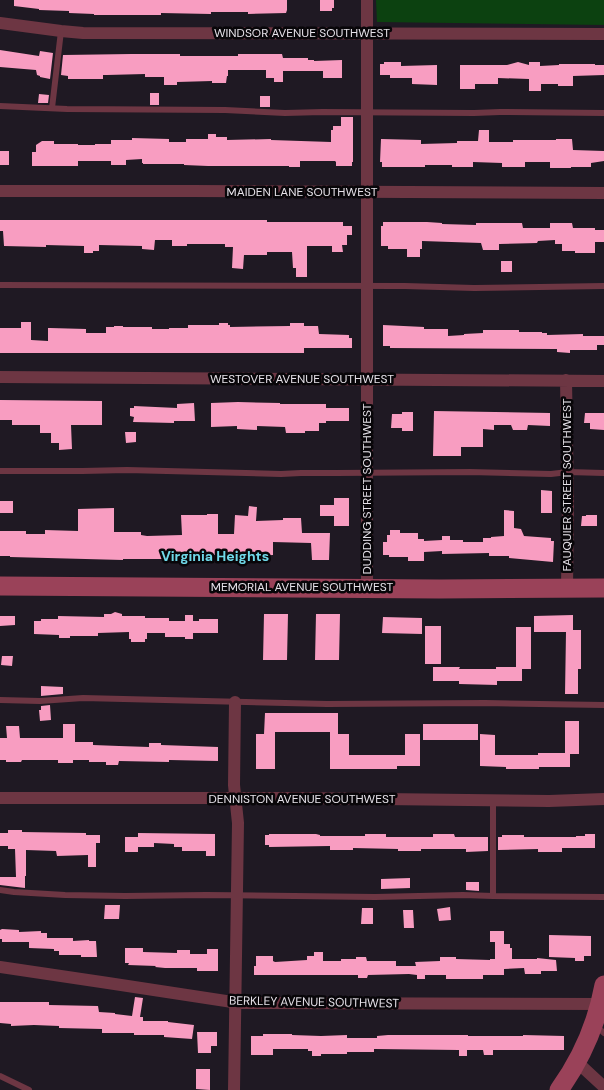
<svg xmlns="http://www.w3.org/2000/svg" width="604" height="1090" viewBox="0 0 604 1090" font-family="'DM Sans',sans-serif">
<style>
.green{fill:#0c4110}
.building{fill:#f89dc1}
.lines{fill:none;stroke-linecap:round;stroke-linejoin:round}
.lane{stroke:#6d3643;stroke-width:6}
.street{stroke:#6d3643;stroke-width:12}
.secondary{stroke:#9a4259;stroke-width:19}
.labels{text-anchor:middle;stroke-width:5;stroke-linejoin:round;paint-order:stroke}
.street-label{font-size:12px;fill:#e6e2e9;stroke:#080609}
.neighbourhood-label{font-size:14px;font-weight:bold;fill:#70d9e9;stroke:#080609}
</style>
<rect width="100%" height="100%" fill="#1f1923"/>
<path class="green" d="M376,0H604V25L377,22Z"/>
<path class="building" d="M14,0H287V10L286,13L248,14V12H211V14L161,13V15H94V14L69,13V11L39,10V9L14,6Z
M320,0H334V8H332V11H320Z
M0,50L39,56L40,51L53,53L50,79L40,77V76L37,75L36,70L0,67Z
M131,54H180V56H238V54H282L283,58H308V60H314V61L342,60V78H323V71H283V82H274V78H266V70H228V76H227L226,83H212V81L177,82V85H164V77H145V74L107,75H103V79H68V76L61,75L63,55Z
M384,62H401V66L437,65V85L412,84V78H390V75H380V64H384Z
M518,62L529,65V62H540V66L559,65V64H595V65H604V75L573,76V86H558V84H541V91H529V79L498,78V84H475V89H460V65H507Z
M150,93H159V105H150Z
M39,94L49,95L48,103H38Z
M260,96H270V107H260Z
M341,117H353V162H352V166H336V162L335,161H300V167H289V166H208L184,165V164H143V163H142V159L126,160V165H111V161H78V166H32V152H36V145L42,141H54V144H78V145H95V144H111V140H132V138L169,139V142H186V139H208V134H216V137H227V140L271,139V140L331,142V130H333V126H341Z
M479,130H489V142H513V140H556V139H572L573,150L604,151V161L591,163V167H571V168H550V162H525V167H502V163L473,162V167H452V165H425V167H382V162H380L381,139L421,140V144L457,143V141H478Z
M0,151H9V165H0Z
M0,220H267V222H343V226H352V235H347V245H342L343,252H332V246H307V277H296V268H293L292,252H267V255H244L243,269L232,268L233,247H225V244H187V246H172V240H155L154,250L142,249V246L99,245V251H93V253H84V246L46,245V247L4,246L3,231H0Z
M383,222H427L442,223V224L476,225V223H522L523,228H550V223H572L573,228H595V230H604V242H595V253H575V251H562V244H555V240L538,241L537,243L499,244V250H483L481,243L422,241V249H420V257H407V249H388V246H381V226H383Z
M501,261H512V272H501Z
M21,322H31V340L48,341V328H50L86,329V333H106V327H114V326H123V327H152V329H169V328H188V325H219V323H228V325H230V327L290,326V323H304V326H318L319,334L349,335V338H352V348H304V353H0V328H21Z
M383,325L424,327V329H448V336L464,335V334L483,333V330H519V332H542V333H547V335L583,334V336H604V345H597V350H570V353L557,352V349L390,348V346H383Z
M0,400L102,401V425H71L72,449L59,450V443H51V433H40V425H12V420H0Z
M238,402L280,403V404H326V408H349V421H326V423H319V431H305V433H286L285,427L257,426V430L237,429V426L211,427V403Z
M194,403L195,421H174V423L133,422L134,417L130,416V408H134V406L177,408V404Z
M434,411L550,413V426L528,425L527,430H513L511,425H494V430L483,429V447H461V456H433Z
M402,412H413V431H402V428H391L392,414H402Z
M585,413H604V430L590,429V423H584Z
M125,432H136V442L126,443Z
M541,490L552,491V513H541Z
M334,498H349V526H334V516H320V505H334Z
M0,501H13V513H0Z
M249,506L257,507L256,521L283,520V518H301L302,533H330L329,560H312L311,543L273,542V555L253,556V555H235V559H227V555H181L180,559H123V560L10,557V556H0V531H26V534H45V530L78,531V509L114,508V532H141V535L147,536L182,535L181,515H207V514H218V534H234L235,515L248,516Z
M504,510L514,511V528L521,529L524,536L551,538V541H554L553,562L509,558V556H489V553L442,554V551L424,552V561H408V557H389V555H383V542H387V535H390V530H400V533H418V539H424V541L442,540V536H450V540H463V542H483V538H491V537L504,536Z
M586,515H597V526H581L582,516H586Z
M115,612L122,614V616H145V618H169V621H185V615H193V621H199V619H218V633H193V639H185V637H165V633H147V639H145V642H131V639H129V632L98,633V636H70V638H59V635L34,634V621H41V619H58V616L104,617V614H111Z
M264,614H288L287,660H263Z
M316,614H340L339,660H315Z
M573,615V630H581V669H578V694H565L566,632H534V616Z
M0,616H15V625L0,626Z
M383,617L422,618V634L382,633Z
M425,626H441V664H425Z
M516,627H531V669H522V681H497V685L459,684V681H433V667H460L459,669H496V667H516Z
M2,656H13L12,666L1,665Z
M41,686L63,687V694L41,696Z
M50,705L51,720L40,721L39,710H41V706Z
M265,713H338V734H349V755H405V734H420V766H397V769H330V732H275V769H256V734H264Z
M565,721H579V754H570V767H539V769H506V767L480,766V734L495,735V755H538V753H565Z
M63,724H75V742H93V745L119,746L149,747V743H161V745L218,747V761L169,760V762L119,761L118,765H106V762H89V760H73V763H58V760H22L21,762H6V760H0V738H7L6,726H19L20,738H63Z
M423,724H478V740H423Z
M8,830H22V832L86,833V835H100V843H96V867H88V855L57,856L56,851L26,850V876H25V888L0,885V877H16L15,849H8V846H0V833H8Z
M138,833L215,834V856H206V851H182V847H174V844L154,843V847H138V852H125V837H138Z
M269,834H316L320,835V836H365V834H386V837H433V834H454L455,837H488V851L466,852V849H421V851H398V849L353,848V850H330V846L269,847V845H265V835H269Z
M585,834H595V848H562V852H538V849L498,850V837H502V835H524V837H576V836H585Z
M410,878V888L381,889V879Z
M466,882H479V891L466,890Z
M105,905H120L119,919H104Z
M450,907L451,920L439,921L437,909Z
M362,908H373V924H361Z
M403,910H413L414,928H404Z
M2,929L19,930V932L41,931V933H47V938H73V941L89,940V941H96L97,957H81V955H59V951H54V949L29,948V942H2V939H0V930Z
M490,931H504V944H510V948H512V959H537V958L556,960L557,971H541V974H525L524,968L504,969V975H483V979H446V975H425V979H417V975L409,974L368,975L367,978H358V975H254V966H256V956H273V961L275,962L307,960V956H314V952H323V961H341V959H356V957H366L367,961H396V966H416L415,962L440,961V957H456V959L490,960V959H495V942H490Z
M549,935L591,936V956H584V961H575V958L549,957Z
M125,948H143V952L177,953V950H190V954H207V949H218V971H197V968H165L155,967L156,966L128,965L129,963H125Z
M135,997L143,998L140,1017H143V1021H168V1022L194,1025L192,1039L164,1037V1035H134V1033H102V1029L59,1028V1026L34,1025L11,1026V1024L0,1023V1002H49V1005L98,1006L99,1012L115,1013V1014L132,1016Z
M197,1032H217V1046H211V1053H198Z
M263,1034H292V1035L321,1036L347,1035V1038H377V1036L388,1035H468V1036H523V1035L564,1036V1050H493V1055H484L483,1050H467V1056H459V1050L374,1049V1052H347V1054H321V1056H312V1051H308V1049H273V1055H251V1036H263Z
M196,1069H210V1090L196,1089Z"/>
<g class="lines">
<path class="lane" d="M0,106L67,109L225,110L285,113L322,112L474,113L500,112L604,113
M52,108L61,31
M0,285L405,286L474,288L604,286
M0,471H82L127,470L281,474L301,473H336L470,472L551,474L568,472L604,473
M0,700L40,701L83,698L327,704L485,703L604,705
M0,890L14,892L65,895L125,896L206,895L375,897L463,895L493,896L604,897
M493,896V800
M595,1025L604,1033
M0,1076L29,1090"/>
<path class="street" d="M367,0V588
M0,23L61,31L83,33L604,34
M0,191H190L604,193
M0,377L604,381
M566,380L568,501L567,589
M0,798H296L549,801L604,799
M0,967L108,983L239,1003L601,1004
M577,1062L604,1087
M234,1090L238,823L234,785L235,702"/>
<path class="secondary" d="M0,586L439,589L604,588
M559,1090C582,1058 597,1023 604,985"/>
</g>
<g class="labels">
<g class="street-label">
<text x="302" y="37">WINDSOR AVENUE SOUTHWEST</text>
<text x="302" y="196">MAIDEN LANE SOUTHWEST</text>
<text x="302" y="383">WESTOVER AVENUE SOUTHWEST</text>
<text transform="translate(567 485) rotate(-90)" y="4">FAUQUIER STREET SOUTHWEST</text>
<text transform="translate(367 489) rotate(-90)" y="4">DUDDING STREET SOUTHWEST</text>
<text x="302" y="591">MEMORIAL AVENUE SOUTHWEST</text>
<text x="302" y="803">DENNISTON AVENUE SOUTHWEST</text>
<text transform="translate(314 1002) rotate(1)" y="4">BERKLEY AVENUE SOUTHWEST</text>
</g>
<g class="neighbourhood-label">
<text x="215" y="561">Virginia Heights</text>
</g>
</g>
</svg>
